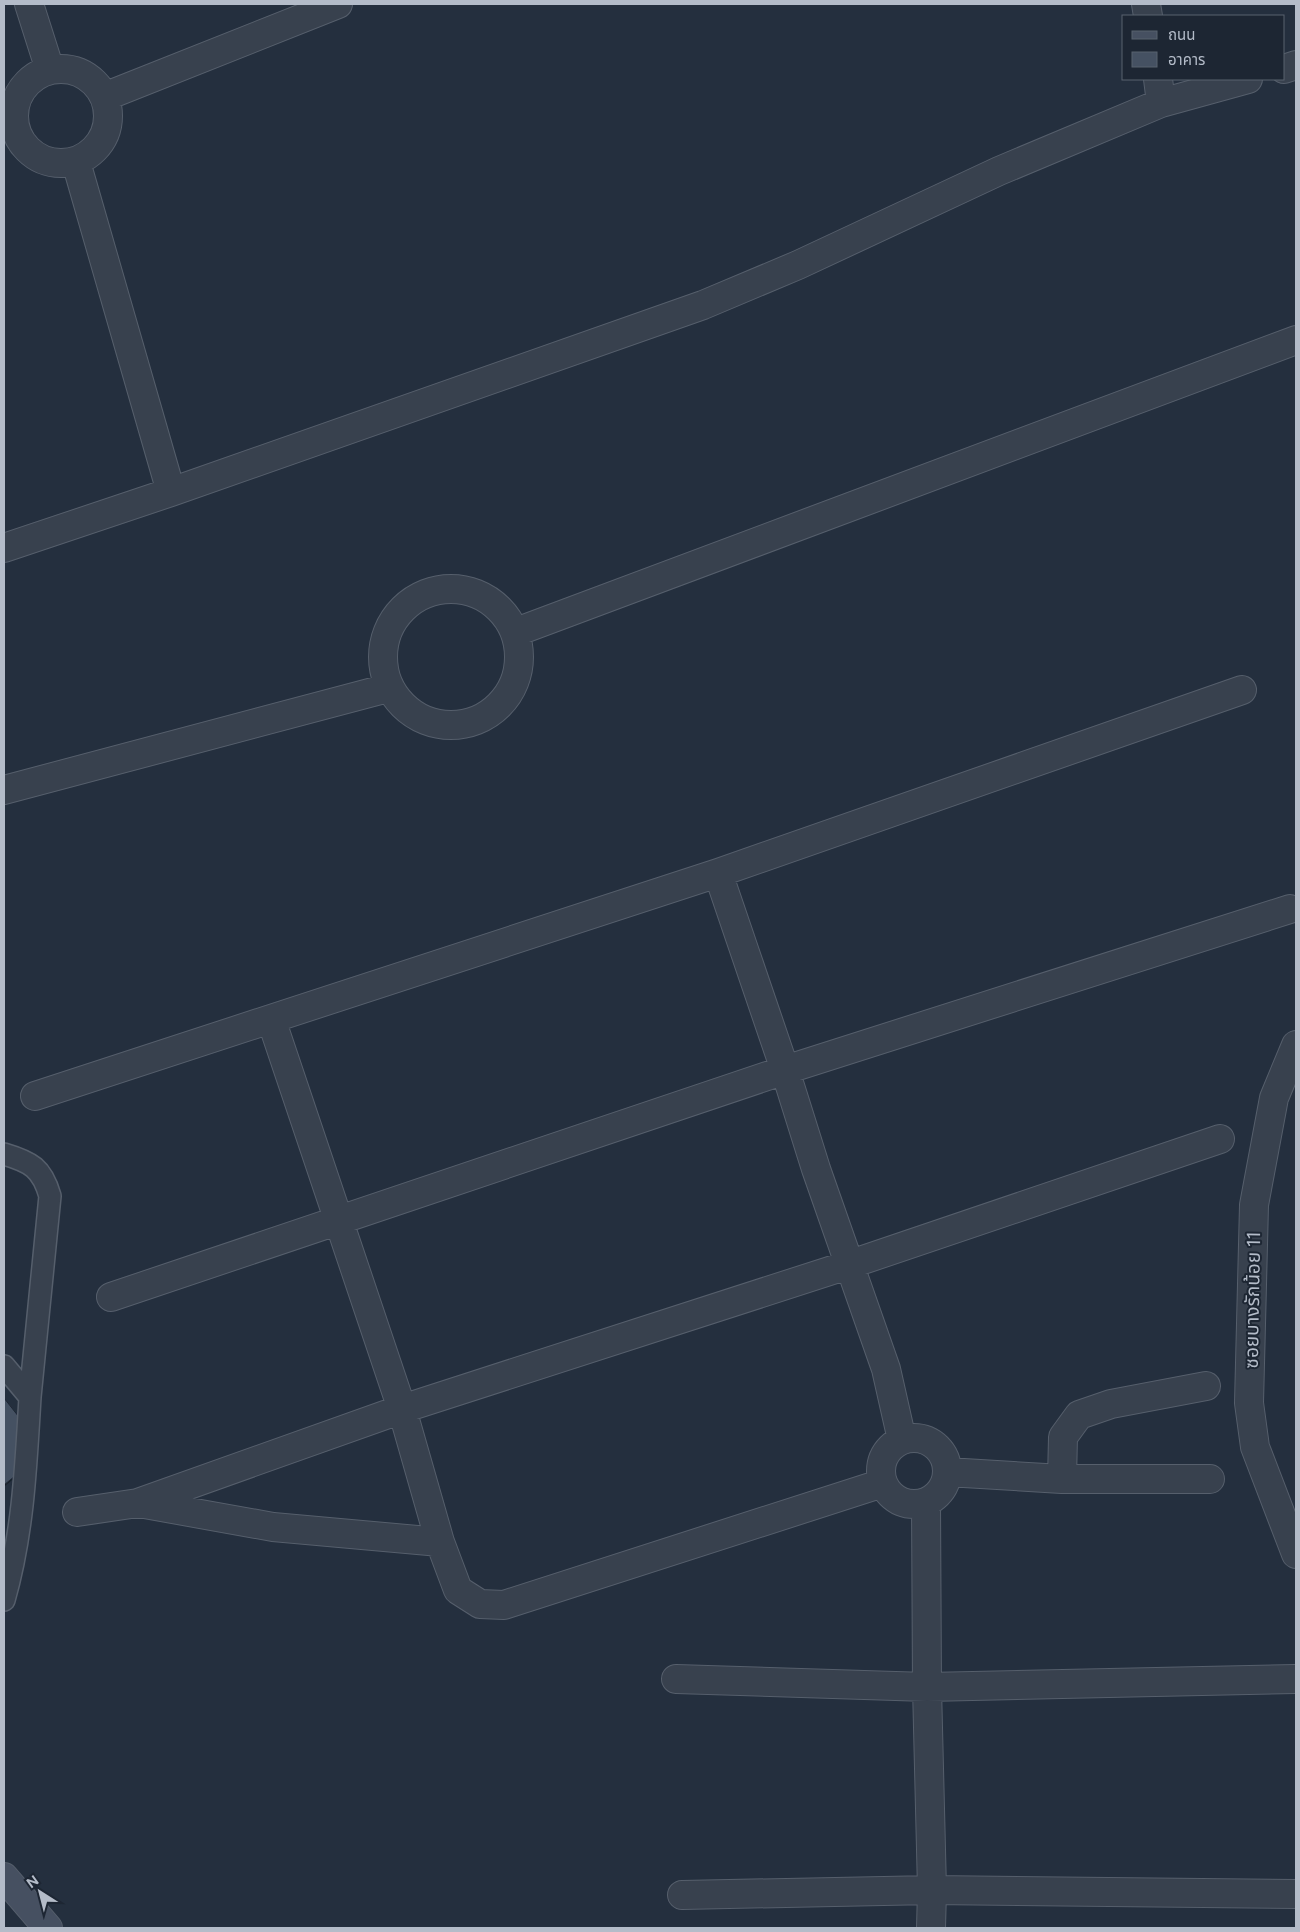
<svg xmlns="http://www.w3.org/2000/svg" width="1300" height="1932" viewBox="0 0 1300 1932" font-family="Figtree,'Noto Sans Thai',sans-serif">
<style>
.building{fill:#455162;stroke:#1f2835;filter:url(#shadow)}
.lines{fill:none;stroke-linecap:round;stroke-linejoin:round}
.service-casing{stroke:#565f6c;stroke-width:24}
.minor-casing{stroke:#565f6c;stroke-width:30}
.secondary-casing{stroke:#565f6c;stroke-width:30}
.service{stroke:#38414e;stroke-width:21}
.minor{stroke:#38414e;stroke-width:28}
.secondary{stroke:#465061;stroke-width:28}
.labels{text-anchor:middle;stroke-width:4;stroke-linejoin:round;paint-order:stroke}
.street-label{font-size:19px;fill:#b4bcc9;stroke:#1d2633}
</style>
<defs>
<filter id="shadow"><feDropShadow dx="-4.5" dy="4.5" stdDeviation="0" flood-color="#0009"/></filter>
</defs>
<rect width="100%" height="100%" fill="#242f3e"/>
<path class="building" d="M4,1398L26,1426L21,1471L4,1485Z"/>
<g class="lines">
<defs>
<path id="service" d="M4,1154C31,1162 42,1168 50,1196L30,1397
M4,1366L30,1397C26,1466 23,1534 4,1600"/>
<path id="minor" d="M29,4L50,70
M1146,4L1148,16
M1284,69L1296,65
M14 116a47 47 0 1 1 94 0a47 47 0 1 1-94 0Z
M1158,79L1161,103
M104,97L338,4
M76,162L171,492
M4,548L171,492L703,305L798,265L999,171L1161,103L1248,79
M383 657a68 68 0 1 1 136 0a68 68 0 1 1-136 0Z
M516,632L1296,340
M4,790L388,688
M718,873L785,1070L816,1169L886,1369L902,1440
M271,1019L402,1409L440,1542
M1296,1045L1274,1098L1254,1205L1249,1403L1255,1447L1296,1554
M35,1096L718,873L1242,690
M111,1297L785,1070L1290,909
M881 1471a33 33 0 1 1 66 0a33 33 0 1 1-66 0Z
M947,1472L1062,1479H1210
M1062,1479L1063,1437L1079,1415L1111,1404L1206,1386
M139,1503L273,1527L440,1542L458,1590L480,1604L504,1605L883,1483
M926,1503L927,1687L932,1890L931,1928
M77,1512L138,1503L402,1409L848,1265L1220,1139
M676,1679L927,1687L1295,1679
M682,1895L932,1890L1296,1894"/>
<path id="secondary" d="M4,1877L48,1928"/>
</defs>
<use href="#service" class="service-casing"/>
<use href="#minor" class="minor-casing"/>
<use href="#secondary" class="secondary-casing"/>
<use href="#service" class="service"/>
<use href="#minor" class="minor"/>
<use href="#secondary" class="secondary"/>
</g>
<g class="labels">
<g class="street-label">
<text transform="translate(1252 1300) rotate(-89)" y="7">ซอยบางรักน้อย 11</text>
</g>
</g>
<rect width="1300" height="1932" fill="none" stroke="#b4bcc9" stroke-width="10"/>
<rect x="1122" y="15" width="162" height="65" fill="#1d2633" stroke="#59626f"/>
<rect x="1132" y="31" width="25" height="8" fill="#465061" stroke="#59626f"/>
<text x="1168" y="40" font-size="15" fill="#b4bcc9">ถนน</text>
<rect x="1132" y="52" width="25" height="15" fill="#455162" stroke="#59626f"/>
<text x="1168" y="65" font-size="15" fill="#b4bcc9">อาคาร</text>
<g transform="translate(40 1892) rotate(324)" stroke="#1d2633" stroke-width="4" paint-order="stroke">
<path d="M0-4L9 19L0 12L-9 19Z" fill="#b4bcc9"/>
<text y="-8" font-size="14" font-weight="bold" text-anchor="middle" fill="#b4bcc9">N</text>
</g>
</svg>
